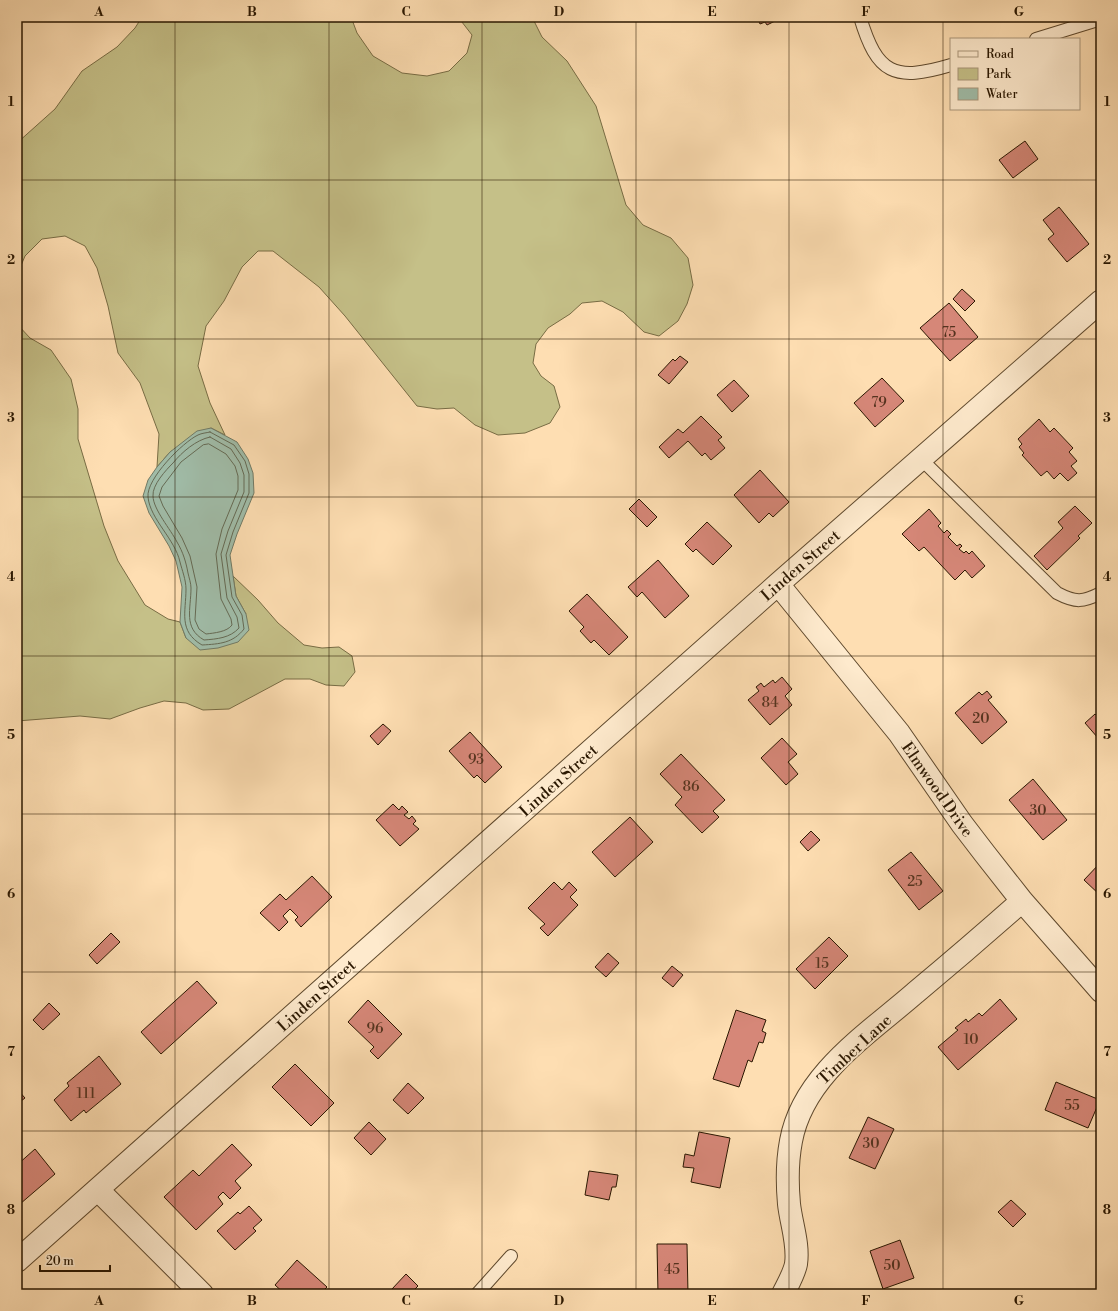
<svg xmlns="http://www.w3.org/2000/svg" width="1118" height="1311" viewBox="0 0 1118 1311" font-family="'Libre Bodoni',serif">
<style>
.green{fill:#c5c088;stroke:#786c44}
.water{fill:#a0bca8;stroke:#717a65}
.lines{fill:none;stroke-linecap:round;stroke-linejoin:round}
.shore{stroke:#656a54;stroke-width:1}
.building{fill:#d68778;stroke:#2a1701}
.lane-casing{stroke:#5f492d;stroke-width:14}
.street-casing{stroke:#5f492d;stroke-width:24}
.lane{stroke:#feeacd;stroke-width:12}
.street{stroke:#feeacd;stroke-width:22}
.grid{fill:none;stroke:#2a1701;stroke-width:1;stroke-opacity:0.55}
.labels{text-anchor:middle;stroke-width:4;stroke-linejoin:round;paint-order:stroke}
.number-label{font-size:14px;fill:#55331f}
.street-label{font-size:16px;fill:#2a1701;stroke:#feeacd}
.neatline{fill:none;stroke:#2a1701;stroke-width:1.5}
.grid-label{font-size:13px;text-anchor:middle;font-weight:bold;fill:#2a1701}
</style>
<rect width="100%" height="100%" fill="#fedeb2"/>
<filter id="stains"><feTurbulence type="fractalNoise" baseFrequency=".005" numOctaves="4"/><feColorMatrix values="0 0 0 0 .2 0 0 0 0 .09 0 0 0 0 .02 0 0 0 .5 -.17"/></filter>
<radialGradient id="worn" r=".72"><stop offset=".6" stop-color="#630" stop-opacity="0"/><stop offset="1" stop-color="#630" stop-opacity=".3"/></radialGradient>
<path class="green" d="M142,17H351L357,33L373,56L402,73L427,76L449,71L467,53L472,35L458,17H532L542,37L567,61L596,106L626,205L643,225L671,238L688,258L693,285L687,304L678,321L659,336L644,332L623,312L602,301L582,303L570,314L548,328L536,344L533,363L541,376L554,386L560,407L550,423L525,433L498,435L475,425L454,408L437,409L417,406L345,316L319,287L273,251H258L242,267L224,301L206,326L198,366L210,403L225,435L211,428L170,452L157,467L159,434L140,383L118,353L108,306L97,268L85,246L65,236L42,239L25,256L17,275V143L55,109L82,71L117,47L135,28Z
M17,324L30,338L51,350L71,379L78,409V439L104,526L118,561L145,605L168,619L180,622L186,638L246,614L236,596L233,576L258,600L278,623L304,645L322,648L339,647L352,656L355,672L344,686L326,685L310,679H285L229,709L203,710L186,703L164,701L140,708L110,719L80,716L17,721Z"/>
<path class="water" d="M211,428L237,442L248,459L253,473L254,493L237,534L230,555L236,596L246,614L249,630L238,642L218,648L200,650L186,638L180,622L182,587L176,561L169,546L149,513L143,496L148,480L157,467L170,452L197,431Z"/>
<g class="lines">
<path class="shore" d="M210,432L234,445L245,461L249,474V493L233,532L226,555L232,597L242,615L244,629C233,643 220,644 202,645C178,631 186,612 186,589C186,580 182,570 180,562C175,539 150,519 148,497C146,479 183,442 198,435C202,433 206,433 210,432Z
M210,437L231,449L240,463L244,475V492L228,531L221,554L227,598L237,617L239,628C230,638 217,639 204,640C183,628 191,609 191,588C191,583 189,578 188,573C186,562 183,552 177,542C171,530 153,509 153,496C152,485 166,470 173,463C182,452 196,440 210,437Z
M209,444L226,454L235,466L238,476V490L222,529L216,554L221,599L231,619L232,625C227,632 214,633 206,634L199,629L195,620L197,587L190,556L182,538L163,506L159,496L162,487L181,462L203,445Z"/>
</g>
<path class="building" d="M757,17H783L767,25L765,22L760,24Z
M1025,141L1038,159L1013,178L999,160Z
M1059,207L1089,244L1067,262L1048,239L1054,234L1043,220Z
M962,289L975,301L965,311L953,299Z
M949,303L978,337L950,361L920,328Z
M680,356L688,362L669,384L658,375L673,359L675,361Z
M882,378L904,401L875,427L854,403Z
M734,380L749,396L732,412L717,395Z
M701,416L722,437L718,440L725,448L711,460L705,453L702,456L688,441L669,458L659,447L678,429L683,433Z
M1039,419L1050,432L1054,428L1073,448L1069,452L1077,461L1071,466L1077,473L1068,481L1060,473L1054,479L1047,471L1041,476L1022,455L1024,453L1019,447L1022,444L1018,439Z
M760,470L789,502L773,517L769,513L759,523L734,495Z
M639,499L657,517L647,527L629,509Z
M1075,506L1092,523L1078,536L1080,538L1047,570L1034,556L1063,528L1058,522Z
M929,509L941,523L938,526L944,533L947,530L951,534L948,537L957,546L960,544L962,546L959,549L964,553L966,551L969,554L972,551L985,566L972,578L965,570L955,580L924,547L919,551L902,534Z
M707,522L732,546L713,565L696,549L693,552L685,544Z
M658,560L689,596L665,618L642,592L637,597L628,587Z
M587,594L628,637L609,655L594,640L591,643L580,631L584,627L569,611Z
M782,677L792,689L785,696L792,705L770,725L748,700L759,691L756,687L761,683L764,687L773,680L775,683Z
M987,691L992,697L988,700L1007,722L982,744L955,713L979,692L982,695Z
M1095,714L1101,720V735L1098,738L1085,723Z
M383,724L391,731L378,745L370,736Z
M470,732L502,767L485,783L477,775L474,778L449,751Z
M782,738L797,754L788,762L798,774L786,785L761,758Z
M681,754L725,800L713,811L719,817L702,833L675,805L682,797L660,774Z
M1033,779L1067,820L1043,840L1009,800Z
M393,804L399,810L402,806L408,812L404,815L409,819L412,816L416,821L413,824L419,829L400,846L376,820Z
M630,817L653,842L615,877L592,852Z
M811,831L820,840L808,851L800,842Z
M911,852L943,891L919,910L888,870Z
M1101,862V896L1084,880Z
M312,876L332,897L301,927L295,920L298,917L290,909L283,916L288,922L279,931L260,913L280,894L286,900Z
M554,882L562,890L569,882L577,890L570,897L578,905L548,936L540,928L545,924L528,908Z
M111,933L120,942L97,964L89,955Z
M829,937L848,956L815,989L796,969Z
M608,953L619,963L606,977L595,967Z
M672,966L683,975L673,987L662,978Z
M197,981L217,1003L161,1054L141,1032Z
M1000,999L1017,1019L958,1070L938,1047L958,1030L955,1028L966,1019L968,1022L979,1013L982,1016Z
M368,1000L402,1034L378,1059L370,1051L374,1047L348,1022Z
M49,1003L60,1014L43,1030L33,1020Z
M736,1010L766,1020L762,1031L766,1033L763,1043L759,1042L752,1062L748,1060L739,1087L713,1079Z
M99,1056L121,1084L86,1113L84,1110L71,1121L54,1100L69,1086L67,1083Z
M295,1064L334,1103L311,1126L272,1087Z
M1056,1082L1100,1100L1088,1128L1045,1110Z
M408,1083L424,1098L408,1114L393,1100Z
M17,1089L25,1098L17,1104Z
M868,1117L894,1129L875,1169L849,1158Z
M369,1122L386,1139L371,1155L354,1138Z
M699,1132L730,1138L720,1188L691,1182L694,1168L683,1167L685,1154L694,1156Z
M232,1144L252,1165L235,1181L241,1188L230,1199L223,1192L218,1197L223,1204L196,1230L164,1197L193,1170L199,1176Z
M35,1149L55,1174L20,1204L17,1200V1165Z
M589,1171L618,1175L616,1187H612L609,1200L585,1195Z
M1011,1200L1026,1214L1013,1227L998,1212Z
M249,1206L262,1220L253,1228L256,1231L235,1250L217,1231L238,1212L240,1214Z
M900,1240L914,1278L883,1289L870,1251Z
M657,1244H687L688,1294H658Z
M297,1260L327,1287L320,1294H285L275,1285Z
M406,1274L418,1286L410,1294H396L392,1289Z"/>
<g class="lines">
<defs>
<path id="lane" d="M860,17C877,74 894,82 951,65
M1036,39L1101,19
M921,459L1057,593C1076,603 1083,602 1101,593
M477,1294L511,1256"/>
<path id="street" d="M778,584L899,733L962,824L985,854L1022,901L1101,991
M98,1190L202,1294
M17,1261L778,584L1101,301
M783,1294C788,1284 794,1274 796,1264C799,1244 791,1223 789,1204C787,1182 787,1162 791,1141C803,1075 868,1034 915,993C951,963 987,932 1022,901"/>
</defs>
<use href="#lane" class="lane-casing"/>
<use href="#street" class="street-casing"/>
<use href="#lane" class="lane"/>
<use href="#street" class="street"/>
</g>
<path class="grid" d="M175,17V1294M329,17V1294M482,17V1294M636,17V1294M789,17V1294M943,17V1294M17,180H1101M17,339H1101M17,497H1101M17,656H1101M17,814H1101M17,972H1101M17,1131H1101"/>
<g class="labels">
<g class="number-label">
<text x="949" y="337">75</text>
<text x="879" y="407">79</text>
<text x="770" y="707">84</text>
<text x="981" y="723">20</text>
<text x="476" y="764">93</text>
<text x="691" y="791">86</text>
<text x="1038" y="815">30</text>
<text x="915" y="886">25</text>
<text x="822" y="968">15</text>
<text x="375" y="1033">96</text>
<text x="971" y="1044">10</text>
<text x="86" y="1098">111</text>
<text x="1072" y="1110">55</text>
<text x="871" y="1148">30</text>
<text x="892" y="1270">50</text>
<text x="672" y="1274">45</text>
</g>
<g class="street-label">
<text transform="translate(800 565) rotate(-41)" y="6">Linden Street</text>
<text transform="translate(558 780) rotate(-42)" y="6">Linden Street</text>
<text transform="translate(938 789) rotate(55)" y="6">Elmwood Drive</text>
<text transform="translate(316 995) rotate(-42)" y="6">Linden Street</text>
<text transform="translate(854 1049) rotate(-43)" y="6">Timber Lane</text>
</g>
</g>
<rect width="1118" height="1311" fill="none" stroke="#fedeb2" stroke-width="44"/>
<rect x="950" y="38" width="130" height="72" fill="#feeacd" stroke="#a9967b"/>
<rect x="958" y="51" width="20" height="6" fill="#feeacd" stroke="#a9967b"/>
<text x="986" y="58" font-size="12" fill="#2a1701">Road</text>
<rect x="958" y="68" width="20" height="12" fill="#c5c088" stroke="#a9967b"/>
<text x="986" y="78" font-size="12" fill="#2a1701">Park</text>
<rect x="958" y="88" width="20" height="12" fill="#a0bca8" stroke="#a9967b"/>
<text x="986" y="98" font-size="12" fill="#2a1701">Water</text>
<path d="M40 1265v6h70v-6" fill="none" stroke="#2a1701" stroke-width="2"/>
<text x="46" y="1265" font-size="12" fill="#2a1701" stroke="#feeacd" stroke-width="3" paint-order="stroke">20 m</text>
<rect x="22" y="22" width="1074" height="1267" class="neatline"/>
<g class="grid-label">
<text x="99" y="16">A</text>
<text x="252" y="16">B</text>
<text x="406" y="16">C</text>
<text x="559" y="16">D</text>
<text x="712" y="16">E</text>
<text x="866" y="16">F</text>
<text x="1019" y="16">G</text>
<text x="11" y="106">1</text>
<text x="1107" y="106">1</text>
<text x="11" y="264">2</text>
<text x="1107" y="264">2</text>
<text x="11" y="422">3</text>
<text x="1107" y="422">3</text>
<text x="11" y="581">4</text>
<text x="1107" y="581">4</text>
<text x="11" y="739">5</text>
<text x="1107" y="739">5</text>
<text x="11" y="898">6</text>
<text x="1107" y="898">6</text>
<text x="11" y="1056">7</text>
<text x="1107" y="1056">7</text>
<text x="11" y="1214">8</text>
<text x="1107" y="1214">8</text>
<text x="99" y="1305">A</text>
<text x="252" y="1305">B</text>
<text x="406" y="1305">C</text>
<text x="559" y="1305">D</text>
<text x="712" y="1305">E</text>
<text x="866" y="1305">F</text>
<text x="1019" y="1305">G</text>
</g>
<rect width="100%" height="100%" filter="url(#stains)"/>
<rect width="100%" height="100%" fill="url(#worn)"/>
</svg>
